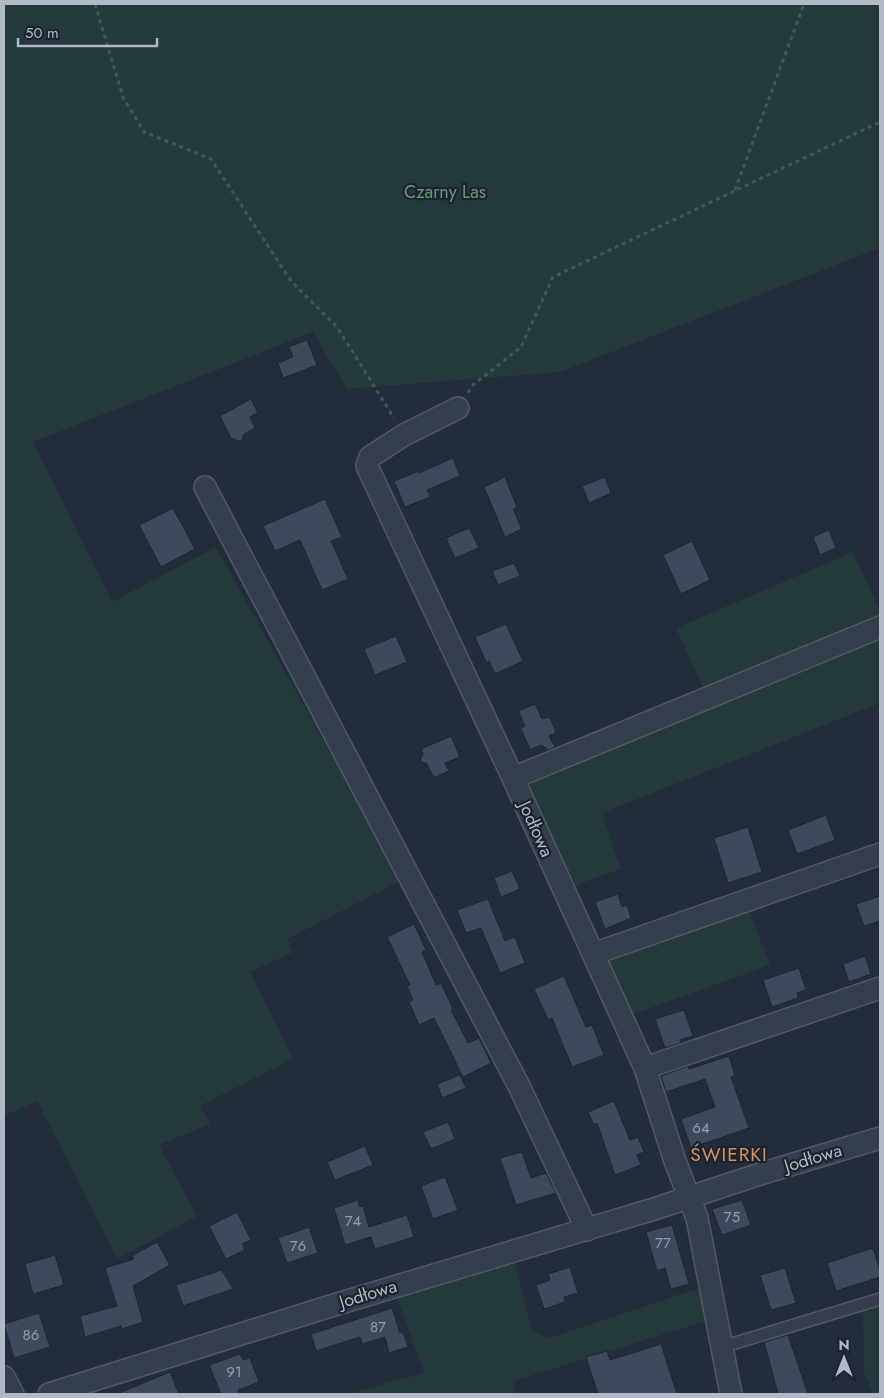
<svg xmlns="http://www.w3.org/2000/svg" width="884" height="1398" viewBox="0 0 884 1398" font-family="Jost,sans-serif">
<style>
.green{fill:#24393c}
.building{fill:#3d4a5b;stroke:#1d2532}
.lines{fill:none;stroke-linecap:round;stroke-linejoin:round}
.lane-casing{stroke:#515966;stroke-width:14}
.street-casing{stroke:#515966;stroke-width:24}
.path{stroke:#41565a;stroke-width:3;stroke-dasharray:4 4;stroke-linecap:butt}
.lane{stroke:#353e4c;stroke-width:11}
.street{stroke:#353e4c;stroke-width:21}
.labels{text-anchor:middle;stroke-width:4.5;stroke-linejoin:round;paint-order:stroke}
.number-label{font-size:15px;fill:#949dac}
.park-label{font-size:18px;fill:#679973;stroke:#1b2330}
.street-label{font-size:18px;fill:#b1b9c7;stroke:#1b2330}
.neighbourhood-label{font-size:19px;letter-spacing:1px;fill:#d7935c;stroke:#1b2330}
</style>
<rect width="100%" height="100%" fill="#222c3b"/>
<path class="green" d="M4,4H880V248L560,372L347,389L313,332L33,442L112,602L216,547L401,881L287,939L293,952L250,972L293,1059L200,1106L211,1124L159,1145L197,1216L117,1259L37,1101L4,1116Z
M853,552L880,611V622L706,694L676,628Z
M880,639V703L602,813L621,869L573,886L524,784L546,773Z
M749,910L770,965L628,1016L601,960Z
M515,1262L532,1331L549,1338L703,1287L709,1320L514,1381L516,1394H347L424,1373L396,1294Z
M880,1305V1394H873L864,1372L863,1311Z"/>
<path class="building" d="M307,340L317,365L283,378L278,363L293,357L289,347Z
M251,399L258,413L250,417L255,428L244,434L241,442L231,438L220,416Z
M453,458L460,476L427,490L430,497L405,507L394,481L419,471V473Z
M505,477L517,507L513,509L522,529L505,537L484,487Z
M605,477L611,493L589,503L582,486Z
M325,499L342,537L331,541L348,579L322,590L300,540L275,551L263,526Z
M173,508L195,549L161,567L139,525Z
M469,528L479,548L455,558L446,538Z
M829,530L836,548L820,555L813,537Z
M692,541L710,580L681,594L663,555Z
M514,563L520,576L498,585L492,571Z
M506,624L523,661L495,674L489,661L486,662L475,637Z
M396,636L407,662L375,675L364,649Z
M535,704L542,719L550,717L556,733L549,736L555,747L549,750L541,745L530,750L521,728L525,726L518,711Z
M451,736L460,757L445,763L449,771L434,778L427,764L420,761L423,754L421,749Z
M826,815L835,840L797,854L788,830Z
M748,827L762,872L728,883L714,838Z
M512,871L520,889L501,897L494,878Z
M618,894L622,907L627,905L631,918L605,929L595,902Z
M880,896V921L864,926L856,904Z
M488,899L505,941L515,937L525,963L500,973L481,928L466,933L457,910Z
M414,924L426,950L422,952L436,985L441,983L453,1009L451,1010L468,1043L479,1038L491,1063L463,1077L434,1018L419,1025L409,1002L413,1000L407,986L410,985L387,937Z
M865,956L871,974L849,982L843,964Z
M799,968L806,990L797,993L798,998L772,1007L763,980Z
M564,976L586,1027L592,1025L604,1055L572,1067L552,1018L548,1020L534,989Z
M684,1010L693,1036L680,1040L681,1043L665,1048L655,1019Z
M729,1056L735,1076L731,1077L749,1128L691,1148L681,1119L715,1107L705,1079L666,1092L661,1076L688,1066L689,1069Z
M460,1075L466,1088L442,1098L437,1084Z
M614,1101L630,1140L638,1137L644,1152L637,1155L641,1165L615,1175L597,1123L594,1125L588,1112Z
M448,1122L455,1139L431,1149L423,1132Z
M365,1146L373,1165L335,1180L327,1162Z
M522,1152L531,1178L546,1173L556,1193L516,1205L500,1158Z
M445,1177L458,1210L433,1219L421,1186Z
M358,1200L360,1207L363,1206L369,1227L407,1215L414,1237L375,1249L371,1237L345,1245L334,1208Z
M742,1200L751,1225L722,1235L712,1209Z
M237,1212L251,1240L242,1244L245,1250L226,1259L209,1226Z
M672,1225L689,1284L671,1289L665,1268L657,1271L646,1232Z
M309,1227L318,1253L287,1263L278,1238Z
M157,1242L170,1265L133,1286L143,1322L122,1329L121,1326L85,1337L80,1316L117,1306L105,1268L134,1259L132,1256Z
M873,1248L880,1270V1277L836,1291L827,1263Z
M55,1255L64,1285L33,1294L25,1264Z
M570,1267L578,1293L564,1297L565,1302L544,1309L536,1285L550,1280L548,1274Z
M785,1268L796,1303L771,1310L760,1275Z
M222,1270L233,1289L183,1306L176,1285Z
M392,1308L400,1333L403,1332L408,1347L389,1353L385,1337L362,1344L360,1337L316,1351L311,1334Z
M39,1313L50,1347L14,1358L4,1324Z
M788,1335L808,1394H778L764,1342Z
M661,1344L677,1394H598L586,1357L607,1351L610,1360Z
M240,1354L243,1360L250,1358L259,1382L238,1390L240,1394H221L209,1365Z
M170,1372L179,1394H117Z"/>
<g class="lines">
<defs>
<path id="lane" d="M722,1347L880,1299"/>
<path id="street" d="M458,408L404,435L370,457L367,466L513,778L645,1068L675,1161L697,1218L731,1394
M205,487L519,1086L587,1230
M513,778L880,627
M593,954L880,854
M645,1068L880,988
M4,1377L13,1394
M49,1394L334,1305L654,1209L757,1175L880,1138"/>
</defs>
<use href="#lane" class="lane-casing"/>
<use href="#street" class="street-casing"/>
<path class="path" d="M95,4L123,97L144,132L211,159L291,281L337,327L394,418
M735,190L804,4
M468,393L473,385L521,347L553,277L880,122"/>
<use href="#lane" class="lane"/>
<use href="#street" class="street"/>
</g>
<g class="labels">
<g class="number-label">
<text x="701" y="1133">64</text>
<text x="732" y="1222">75</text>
<text x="353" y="1226">74</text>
<text x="663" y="1248">77</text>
<text x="298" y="1251">76</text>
<text x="378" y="1332">87</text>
<text x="31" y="1340">86</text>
<text x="234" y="1377">91</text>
</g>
<g class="park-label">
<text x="445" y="198">Czarny Las</text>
</g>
<g class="street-label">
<text transform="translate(536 829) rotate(66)" y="6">Jodłowa</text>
<text transform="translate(813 1158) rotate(-17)" y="6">Jodłowa</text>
<text transform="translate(368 1294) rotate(-17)" y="6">Jodłowa</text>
</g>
<g class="neighbourhood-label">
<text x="729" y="1161">ŚWIERKI</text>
</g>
</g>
<rect width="884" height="1398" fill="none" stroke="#b1b9c7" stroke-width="10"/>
<g transform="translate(844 1358)" stroke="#1b2330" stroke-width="4" paint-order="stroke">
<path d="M0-4L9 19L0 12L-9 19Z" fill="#b1b9c7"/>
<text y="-8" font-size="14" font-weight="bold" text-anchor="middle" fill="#b1b9c7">N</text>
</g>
<path d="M18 38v8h139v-8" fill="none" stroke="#b1b9c7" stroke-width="2.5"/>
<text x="25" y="38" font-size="15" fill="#b1b9c7" stroke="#1b2330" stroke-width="4" paint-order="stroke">50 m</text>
</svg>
